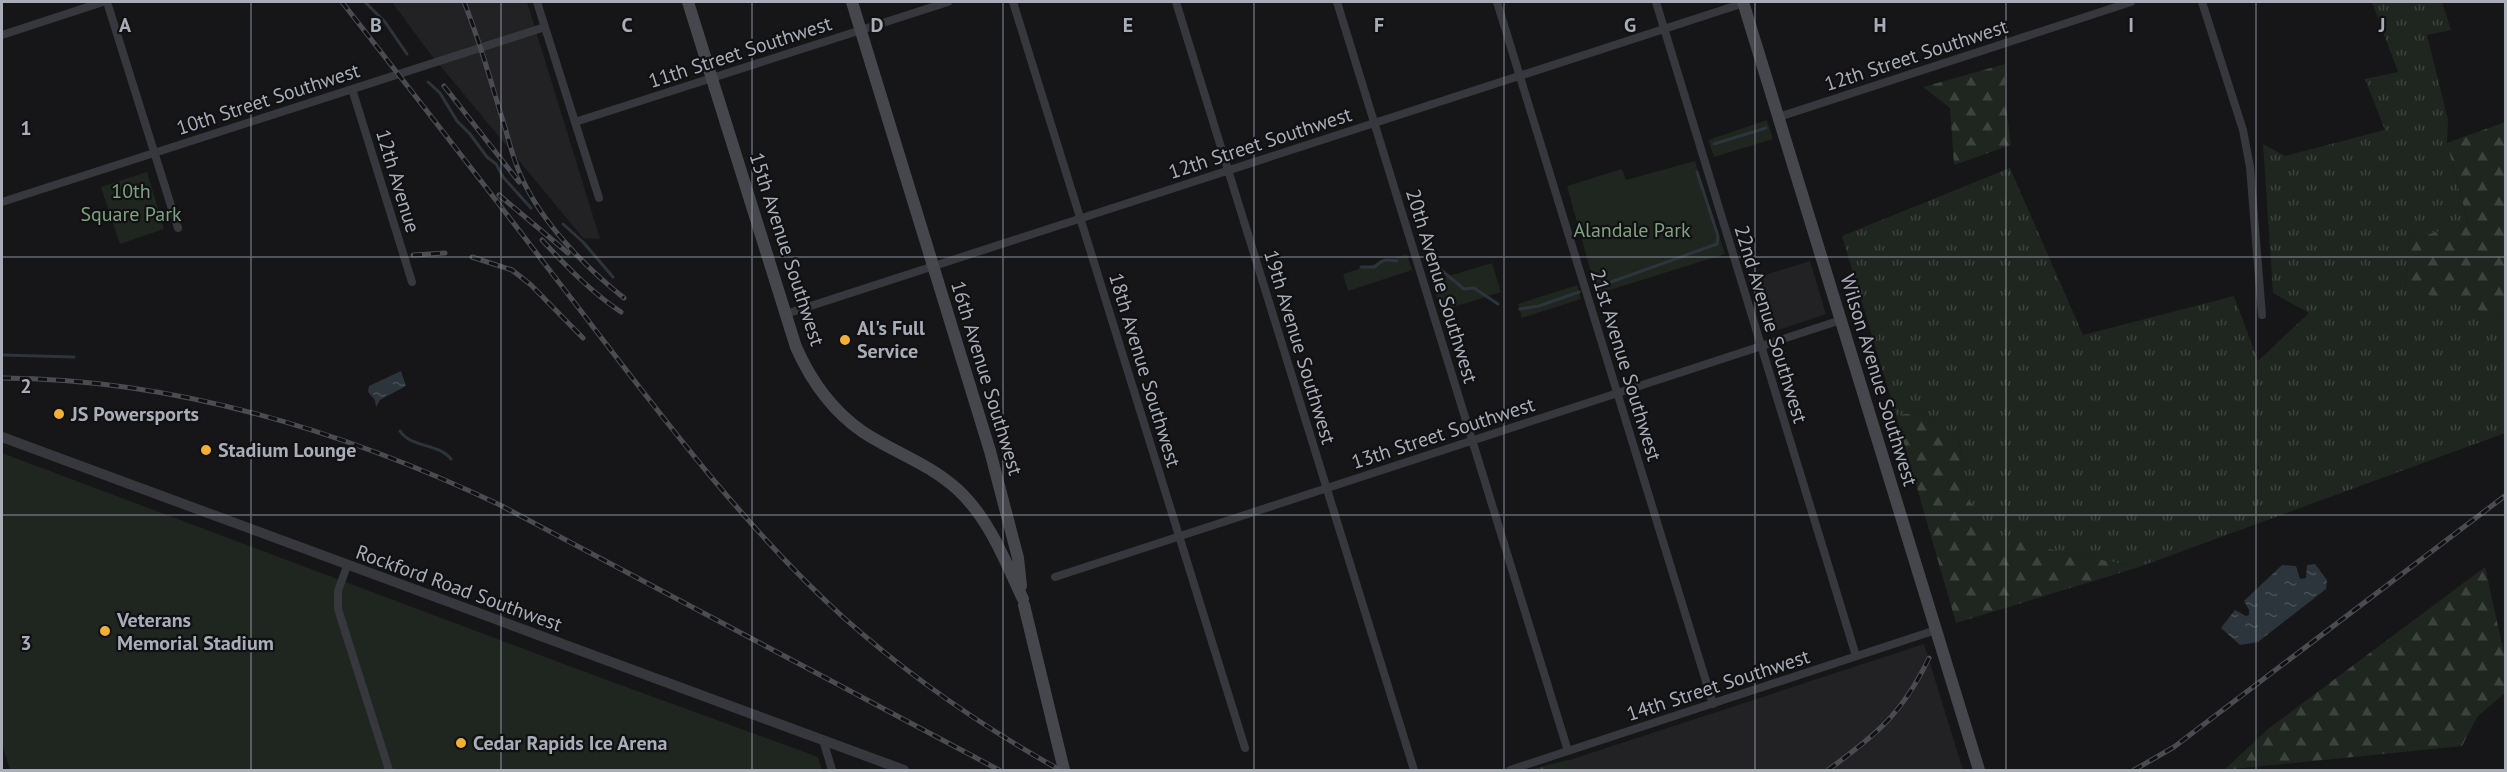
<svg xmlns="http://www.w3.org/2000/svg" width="2507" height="772" viewBox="0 0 2507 772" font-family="'PT Sans',sans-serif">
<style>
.built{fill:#222225}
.grass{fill:url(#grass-tufts)}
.forest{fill:url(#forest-firs)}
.green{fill:#1e261f}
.water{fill:url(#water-ripples)}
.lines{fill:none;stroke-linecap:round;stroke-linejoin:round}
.stream{stroke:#2c353c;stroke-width:3}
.minor{stroke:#37383d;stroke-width:8}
.tertiary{stroke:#37383d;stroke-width:10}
.secondary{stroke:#45474d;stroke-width:12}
.rail-casing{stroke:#4a4c52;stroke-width:5}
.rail{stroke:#111113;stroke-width:3;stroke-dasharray:9;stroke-linecap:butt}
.grid{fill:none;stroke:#a8adb8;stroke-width:1.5;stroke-opacity:0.55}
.poi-dot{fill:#f2b134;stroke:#111113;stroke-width:2}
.labels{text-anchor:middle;stroke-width:4.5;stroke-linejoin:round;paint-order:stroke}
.street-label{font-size:20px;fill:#a8adb8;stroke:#111113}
.park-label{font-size:20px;fill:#7fa381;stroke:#111113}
.poi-label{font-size:20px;font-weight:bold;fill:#a8adb8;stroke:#111113;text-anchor:start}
.grid-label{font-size:20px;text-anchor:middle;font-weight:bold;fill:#a8adb8;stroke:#111113;stroke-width:4.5;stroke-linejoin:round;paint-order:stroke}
</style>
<defs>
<pattern id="grass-tufts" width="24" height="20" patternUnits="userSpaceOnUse" patternTransform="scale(1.5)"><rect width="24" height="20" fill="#1e261f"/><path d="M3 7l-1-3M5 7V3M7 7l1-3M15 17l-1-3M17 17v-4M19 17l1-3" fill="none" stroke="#3c433d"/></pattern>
<pattern id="forest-firs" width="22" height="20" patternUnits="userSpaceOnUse" patternTransform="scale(1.5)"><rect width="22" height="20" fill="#1e261f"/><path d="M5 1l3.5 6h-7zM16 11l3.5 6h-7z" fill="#3c433d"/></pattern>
<pattern id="water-ripples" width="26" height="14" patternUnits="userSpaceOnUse" patternTransform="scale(1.5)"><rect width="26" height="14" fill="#2c353c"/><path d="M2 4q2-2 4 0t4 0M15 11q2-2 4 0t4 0" fill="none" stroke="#485056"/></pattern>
</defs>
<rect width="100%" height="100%" fill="#161618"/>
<path class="built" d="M392,2H527L600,239L583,238L428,51Z
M1810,261L1826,314L1766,334L1749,280Z
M1924,644L1963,770H1539Z"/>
<path class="grass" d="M2372,2H2442L2451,30L2427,35L2448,120L2447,143L2468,224L2409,240L2405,287L2505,318V433L2139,567L2070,554L1988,535L1968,497L1959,439L1924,412L1896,415L1842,236L2010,168L2083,335L2234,296L2258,361L2309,313L2273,293L2263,144L2285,156L2385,130L2365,79L2398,72Z"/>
<path class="forest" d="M2005,64V100L2011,145L1954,165L1950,108L1923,87Z
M2505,122H2506L2505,318L2405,288L2409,240L2468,223L2447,143Z
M1924,412L1959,439L1968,497L1988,534L2070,554L2139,567L1956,623L1896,415Z
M2485,567L2505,658V693L2477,717L2462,746L2224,770L2268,729Z
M1567,760L1571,770H1529Z"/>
<path class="green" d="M1767,120L1773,139L1714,157L1708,140Z
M1695,161L1725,254L1597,294L1567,186L1622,169L1626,180Z
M147,172L164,229L120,244L101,187Z
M1407,254L1412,270L1348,291L1343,274Z
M1492,263L1501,292L1441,311L1432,281Z
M1577,285L1581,299L1522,318L1518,304Z
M2,453L585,672L818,757L822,770H10L2,744Z"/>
<path class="water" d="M401,371L406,386L380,400L376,407L375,400L368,392L369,386Z
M2315,564L2327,580L2326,589L2258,642L2240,645L2221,628L2235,610L2246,616L2249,615V610L2244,601L2282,565L2296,566L2300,579L2306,578L2307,565Z"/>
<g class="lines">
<path class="stream" d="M365,2L385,22L407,54
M428,82L440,93L457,121L470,134L487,157L496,164L503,177L531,208
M1714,144L1766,128
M563,224L583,242L613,277
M1361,267H1375C1382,259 1387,259 1397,261
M1440,269L1464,289L1474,288L1498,304
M1597,287L1717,244L1718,236L1697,172
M1520,309L1539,306L1579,292
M2,355L74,357
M400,431C411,448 438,443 451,459"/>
<path class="minor" d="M107,2L178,228
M537,2L599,198
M1013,2L1245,748
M1176,2L1414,770
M1337,2L1568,751
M1497,2L1713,704
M1656,2L1856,656
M2202,2L2243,130L2250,167L2262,315
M2,35L103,2
M352,89L412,282
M1779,117L2131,2
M575,122L948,2
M2,202L545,27
M786,314L1744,3
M347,566L338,591V609L389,770
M1055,577L1841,320
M823,740L832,770
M1510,770L1936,630"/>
<path class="tertiary" d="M2,437L904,770"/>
<path class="secondary" d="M688,2L796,347C811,381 831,410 863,432C895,453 928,463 957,489C989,518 1005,561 1023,599
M852,2L990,451L1018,558L1021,586
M1743,2L1979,770
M1024,605L1064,770"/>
<defs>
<path id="rail" d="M342,2C413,93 484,184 554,276C643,391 735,519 843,617C909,676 983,727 1060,770
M464,2C480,41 491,83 504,124C509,141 513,159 521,176C541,222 585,267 624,298
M444,86L519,182
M499,195L568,253
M542,240C566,266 591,292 621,312
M413,255L445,253
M472,257L512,270L531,285L583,338
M2,378C176,379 344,431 500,505L999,770
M1828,770C1877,734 1902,714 1929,658
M2134,770L2174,747L2506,495"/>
</defs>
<use href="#rail" class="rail-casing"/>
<use href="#rail" class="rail"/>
</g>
<path class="grid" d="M251,2V770M501,2V770M752,2V770M1003,2V770M1254,2V770M1504,2V770M1755,2V770M2006,2V770M2256,2V770M2,257H2506M2,515H2506"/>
<g class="poi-dot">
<circle cx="845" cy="340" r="6"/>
<circle cx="59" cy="414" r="6"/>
<circle cx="206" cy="450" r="6"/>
<circle cx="105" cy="631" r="6"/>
<circle cx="461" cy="743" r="6"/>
</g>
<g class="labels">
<g class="street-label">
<text transform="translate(740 52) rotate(-18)" y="7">11th Street Southwest</text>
<text transform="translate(1916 55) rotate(-18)" y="7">12th Street Southwest</text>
<text transform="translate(268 99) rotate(-18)" y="7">10th Street Southwest</text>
<text transform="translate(1260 143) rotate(-18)" y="7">12th Street Southwest</text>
<text transform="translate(398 181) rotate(73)" y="7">12th Avenue</text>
<text transform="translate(787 249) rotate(72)" y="7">15th Avenue Southwest</text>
<text transform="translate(1442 286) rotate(73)" y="7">20th Avenue Southwest</text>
<text transform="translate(1771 324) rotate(73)" y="7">22nd Avenue Southwest</text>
<text transform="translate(1300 347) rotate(73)" y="7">19th Avenue Southwest</text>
<text transform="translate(1626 365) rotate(73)" y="7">21st Avenue Southwest</text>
<text transform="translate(1145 370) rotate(73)" y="7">18th Avenue Southwest</text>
<text transform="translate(987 378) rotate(73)" y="7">16th Avenue Southwest</text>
<text transform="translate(1879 380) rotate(73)" y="7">Wilson Avenue Southwest</text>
<text transform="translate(1443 433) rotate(-18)" y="7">13th Street Southwest</text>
<text transform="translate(459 588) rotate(20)" y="7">Rockford Road Southwest</text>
<text transform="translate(1718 685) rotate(-18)" y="7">14th Street Southwest</text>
</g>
<g class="park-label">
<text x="131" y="198">10th<tspan x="131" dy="23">Square Park</tspan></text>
<text x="1632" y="237">Alandale Park</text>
</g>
<g class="poi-label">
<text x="857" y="335">Al's Full<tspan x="857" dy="23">Service</tspan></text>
<text x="71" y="421">JS Powersports</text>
<text x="218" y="457">Stadium Lounge</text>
<text x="117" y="627">Veterans<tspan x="117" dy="23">Memorial Stadium</tspan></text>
<text x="473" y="750">Cedar Rapids Ice Arena</text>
</g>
</g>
<g class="grid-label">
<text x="125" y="32">A</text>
<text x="376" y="32">B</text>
<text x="627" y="32">C</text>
<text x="877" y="32">D</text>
<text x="1128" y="32">E</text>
<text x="1379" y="32">F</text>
<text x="1630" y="32">G</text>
<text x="1880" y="32">H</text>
<text x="2131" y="32">I</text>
<text x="2382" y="32">J</text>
<text x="26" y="135">1</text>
<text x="26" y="393">2</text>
<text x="26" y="650">3</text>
</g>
<rect width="2507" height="772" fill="none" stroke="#a8adb8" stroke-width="6"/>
</svg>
